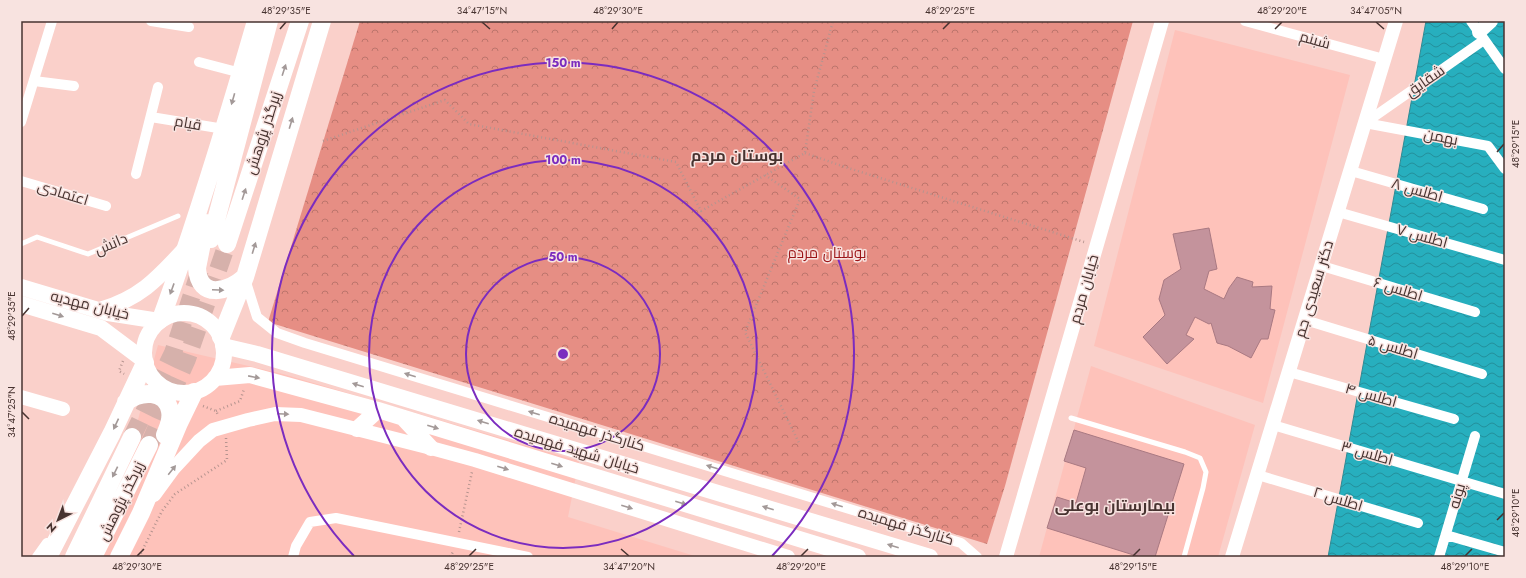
<svg xmlns="http://www.w3.org/2000/svg" width="1526" height="578" viewBox="0 0 1526 578" font-family="Jost,Cairo,sans-serif">
<style>
.built{fill:#fec2ba}
.park{fill:url(#park-crowns)}
.water{fill:url(#water-waves);stroke:#318a93}
.building{fill:#c4939c;stroke:#a97982}
.lines{fill:none;stroke-linecap:round;stroke-linejoin:round}
.highway-tunnel{stroke:#d6b1ab;stroke-width:18;stroke-dasharray:18 9;stroke-linecap:butt}
.path{stroke:#b6948f;stroke-width:2.5;stroke-dasharray:1 3;stroke-linecap:butt}
.lane{stroke:#fff;stroke-width:5}
.street{stroke:#fff;stroke-width:10}
.secondary{stroke:#fff;stroke-width:14}
.primary{stroke:#fff;stroke-width:16}
.highway{stroke:#fff;stroke-width:18}
.oneway{fill:#a39998}
.ticks{fill:none;stroke:#473330;stroke-width:1.5}
.ring{fill:none;stroke:#7b2cbf;stroke-width:2}
.labels{text-anchor:middle;stroke-width:3;stroke-linejoin:round;paint-order:stroke}
.street-label{font-size:15px;fill:#473330;stroke:#f8e3e0}
.park-label{font-size:15px;fill:#9b1417;stroke:#f8e3e0}
.neighbourhood-label{font-size:16px;font-weight:bold;fill:#473330;stroke:#f8e3e0}
.centre{fill:#7b2cbf;stroke:#f8e3e0;stroke-width:2}
.ring-label{font-size:12px;text-anchor:middle;font-weight:bold;fill:#7b2cbf;stroke:#f8e3e0;stroke-width:3;stroke-linejoin:round;paint-order:stroke}
.neatline{fill:none;stroke:#473330;stroke-width:1.5}
.ticks-label{font-size:10px;text-anchor:middle;fill:#473330}
</style>
<defs>
<pattern id="park-crowns" width="20" height="18" patternUnits="userSpaceOnUse"><rect width="20" height="18" fill="#e68e84"/><path d="M2 6a3 3 0 1 1 6 0M12 15a3 3 0 1 1 6 0" fill="none" stroke="#bc756c"/></pattern>
<pattern id="water-waves" width="16" height="10" patternUnits="userSpaceOnUse"><rect width="16" height="10" fill="#27afbe"/><path d="M0 5q4-4 8 0t8 0" fill="none" stroke="#238f9b"/></pattern>
</defs>
<rect width="100%" height="100%" fill="#fad0ca"/>
<path class="built" d="M1175,30L1350,75L1263,403L1094,346Z
M158,345L283,374L579,461L568,517L698,557H80L120,487Z
M1091,366L1255,425L1218,557H1039Z"/>
<path class="park" d="M360,21H1133L1005,486L987,544L268,322Z"/>
<path class="water" d="M1426,21H1505V557H1328Z"/>
<path class="building" d="M1209,228L1217,269L1209,271L1204,289L1224,299L1229,288L1237,277L1253,282L1252,287L1272,286L1270,309L1275,310L1268,339H1261L1251,358L1228,346L1217,343L1211,323L1209,324L1195,317L1186,335L1194,339L1167,364L1143,337L1165,315L1159,299L1164,280L1181,269L1173,234Z
M1074,430L1184,464L1155,557H1140L1047,528L1057,497L1076,503L1086,468L1064,461Z"/>
<g class="lines">
<path class="highway-tunnel" d="M132,437L173,353L202,264
M149,445L187,359L227,244"/>
<path class="path" d="M323,141L445,100L469,124L676,162L701,211L805,153L814,91L833,21
M805,153L845,167L1084,242
M765,175L800,199L745,332L800,445
M123,361L119,371L124,374
M203,406L216,411L218,415
M216,411L240,401L244,389
M459,532L472,472
M139,557L162,511L175,494L227,460L226,438
M450,557L453,552"/>
<path class="lane" d="M21,244L37,237L88,254L178,216
M1071,418L1185,452L1200,458L1206,472L1203,488L1184,557"/>
<path class="street" d="M151,21L189,27
M1245,21L1384,59
M1471,21L1505,69
M199,62L241,73
M34,81L74,86
M151,117L224,129
M21,122L52,21
M1365,123L1488,146L1505,169
M1365,123L1484,40
M1351,171L1483,209
M136,174L158,87
M21,181L106,206
M1338,212L1505,260
M1322,266L1475,312
M245,279L257,317L277,333L305,343L961,543L977,557
M1305,320L1482,374
M1289,372L1454,419
M1273,425L1505,494
M1258,475L1418,523
M1446,535L1505,552
M37,557L47,543
M293,557L296,546L310,522L336,518L528,557
M1439,557L1475,436"/>
<path class="secondary" d="M1479,32L1491,21
M21,397L63,409
M154,495L173,469L199,441L213,430L248,420L275,414L301,415L431,448L475,460L788,557
M1006,557L1162,21
M1232,557L1396,21"/>
<path class="primary" d="M21,287L108,313L159,321
M21,304L101,328L145,361
M100,310C141,298 158,278 186,248
M144 353a40 40 0 1 1 80 0a40 40 0 1 1-80 0Z
M223,346L257,354L930,557
M215,378L250,375L378,410L858,557
M404,419L431,448
M357,429L378,410"/>
<path class="highway" d="M206,223L197,268C199,300 228,292 245,277
M211,239L269,21
M227,244L300,21
M161,319C197,221 227,121 256,21
M221,337L245,277L322,21
M126,402C140,391 166,389 170,411C172,420 168,427 165,435
M48,557L112,433L145,363
M74,557L132,437
M93,557L149,445
M119,557L141,513L179,423L194,392"/>
</g>
<defs><path id="oneway-solid" d="M-6-.8H1V-3.2L6.5 0L1 3.2V.8H-6Z"/></defs>
<g class="oneway">
<use href="#oneway-solid" transform="translate(284 70) rotate(-72)"/>
<use href="#oneway-solid" transform="translate(233 99) rotate(106)"/>
<use href="#oneway-solid" transform="translate(291 123) rotate(-73)"/>
<use href="#oneway-solid" transform="translate(244 194) rotate(-72)"/>
<use href="#oneway-solid" transform="translate(254 248) rotate(-73)"/>
<use href="#oneway-solid" transform="translate(172 289) rotate(110)"/>
<use href="#oneway-solid" transform="translate(218 290) rotate(2)"/>
<use href="#oneway-solid" transform="translate(58 315) rotate(17)"/>
<use href="#oneway-solid" transform="translate(410 375) rotate(-163)"/>
<use href="#oneway-solid" transform="translate(254 377) rotate(11)"/>
<use href="#oneway-solid" transform="translate(358 385) rotate(-163)"/>
<use href="#oneway-solid" transform="translate(534 413) rotate(-163)"/>
<use href="#oneway-solid" transform="translate(283 414) rotate(2)"/>
<use href="#oneway-solid" transform="translate(483 422) rotate(-163)"/>
<use href="#oneway-solid" transform="translate(116 424) rotate(115)"/>
<use href="#oneway-solid" transform="translate(433 427) rotate(17)"/>
<use href="#oneway-solid" transform="translate(557 465) rotate(17)"/>
<use href="#oneway-solid" transform="translate(712 467) rotate(-163)"/>
<use href="#oneway-solid" transform="translate(503 468) rotate(17)"/>
<use href="#oneway-solid" transform="translate(172 470) rotate(-51)"/>
<use href="#oneway-solid" transform="translate(115 472) rotate(116)"/>
<use href="#oneway-solid" transform="translate(681 503) rotate(17)"/>
<use href="#oneway-solid" transform="translate(837 505) rotate(-163)"/>
<use href="#oneway-solid" transform="translate(627 507) rotate(17)"/>
<use href="#oneway-solid" transform="translate(768 508) rotate(-163)"/>
<use href="#oneway-solid" transform="translate(893 546) rotate(-163)"/>
</g>
<path class="ticks" d="M482,22L490,29M1376,22L1384,29M280,29L286,22M612,29L618,22M943,29L950,22M1275,29L1282,22M1497,152L1504,144M22,316L29,308M22,412L29,419M1497,520L1504,513M621,549L629,556M137,556L144,549M469,556L476,549M801,556L808,549M1133,556L1140,549M1465,556L1472,549"/>
<g class="ring">
<circle cx="563" cy="354" r="97"/>
<circle cx="563" cy="354" r="194"/>
<path d="M354 556A291 291 0 1 1 772 556"/>
</g>
<g class="labels">
<g class="street-label">
<text transform="translate(1315 40) rotate(15)" y="5">شبنم</text>
<text transform="translate(1425 81) rotate(-35)" y="5">شقایق</text>
<text transform="translate(188 123) rotate(10)" y="5">قیام</text>
<text transform="translate(263 133) rotate(-72)" y="5">زیرگذر پژوهش</text>
<text transform="translate(1441 137) rotate(11)" y="5">بهمن</text>
<text transform="translate(1417 190) rotate(16)" y="5">اطلس ۸</text>
<text transform="translate(63 193) rotate(17)" y="5">اعتمادی</text>
<text transform="translate(1422 236) rotate(16)" y="5">اطلس ۷</text>
<text transform="translate(111 244) rotate(-23)" y="5">دانش</text>
<text transform="translate(1084 289) rotate(-74)" y="5">خیابان مردم</text>
<text transform="translate(1314 289) rotate(-73)" y="5">دکتر سعیدی جم</text>
<text transform="translate(1398 289) rotate(17)" y="5">اطلس ۶</text>
<text transform="translate(90 305) rotate(14)" y="5">خیابان مهدیه</text>
<text transform="translate(1393 347) rotate(17)" y="5">اطلس ۵</text>
<text transform="translate(1371 395) rotate(16)" y="5">اطلس ۴</text>
<text transform="translate(597 432) rotate(17)" y="5">کنارگذر فهمیده</text>
<text transform="translate(577 450) rotate(17)" y="5">خیابان شهید فهمیده</text>
<text transform="translate(1367 453) rotate(16)" y="5">اطلس ۳</text>
<text transform="translate(1457 496) rotate(-74)" y="5">پونه</text>
<text transform="translate(1338 499) rotate(17)" y="5">اطلس ۲</text>
<text transform="translate(121 501) rotate(-64)" y="5">زیرگذر پژوهش</text>
<text transform="translate(906 526) rotate(17)" y="5">کنارگذر فهمیده</text>
</g>
<g class="park-label">
<text x="827" y="258">بوستان مردم</text>
</g>
<g class="neighbourhood-label">
<text x="737" y="161">بوستان مردم</text>
<text x="1115" y="511">بیمارستان بوعلی</text>
</g>
</g>
<circle cx="563" cy="354" r="6" class="centre"/>
<g class="ring-label">
<text x="563" y="67">150 m</text>
<text x="563" y="164">100 m</text>
<text x="563" y="261">50 m</text>
</g>
<rect width="1526" height="578" fill="none" stroke="#f8e3e0" stroke-width="44"/>
<g transform="translate(58 520) rotate(222)" stroke="#f8e3e0" stroke-width="3" paint-order="stroke">
<path d="M0-3L7 15L0 10L-7 15Z" fill="#473330"/>
<text y="-6" font-size="11" font-weight="bold" text-anchor="middle" fill="#473330">N</text>
</g>
<rect x="22" y="22" width="1482" height="534" class="neatline"/>
<g class="ticks-label">
<text x="286" y="14">48°29'35"E</text>
<text x="482" y="14">34°47'15"N</text>
<text x="618" y="14">48°29'30"E</text>
<text x="950" y="14">48°29'25"E</text>
<text x="1282" y="14">48°29'20"E</text>
<text x="1376" y="14">34°47'05"N</text>
<text transform="translate(1515 144) rotate(-90)" y="4">48°29'15"E</text>
<text transform="translate(11 316) rotate(-90)" y="4">48°29'35"E</text>
<text transform="translate(11 412) rotate(-90)" y="4">34°47'25"N</text>
<text transform="translate(1515 513) rotate(-90)" y="4">48°29'10"E</text>
<text x="137" y="570">48°29'30"E</text>
<text x="469" y="570">48°29'25"E</text>
<text x="629" y="570">34°47'20"N</text>
<text x="801" y="570">48°29'20"E</text>
<text x="1133" y="570">48°29'15"E</text>
<text x="1465" y="570">48°29'10"E</text>
</g>
</svg>
